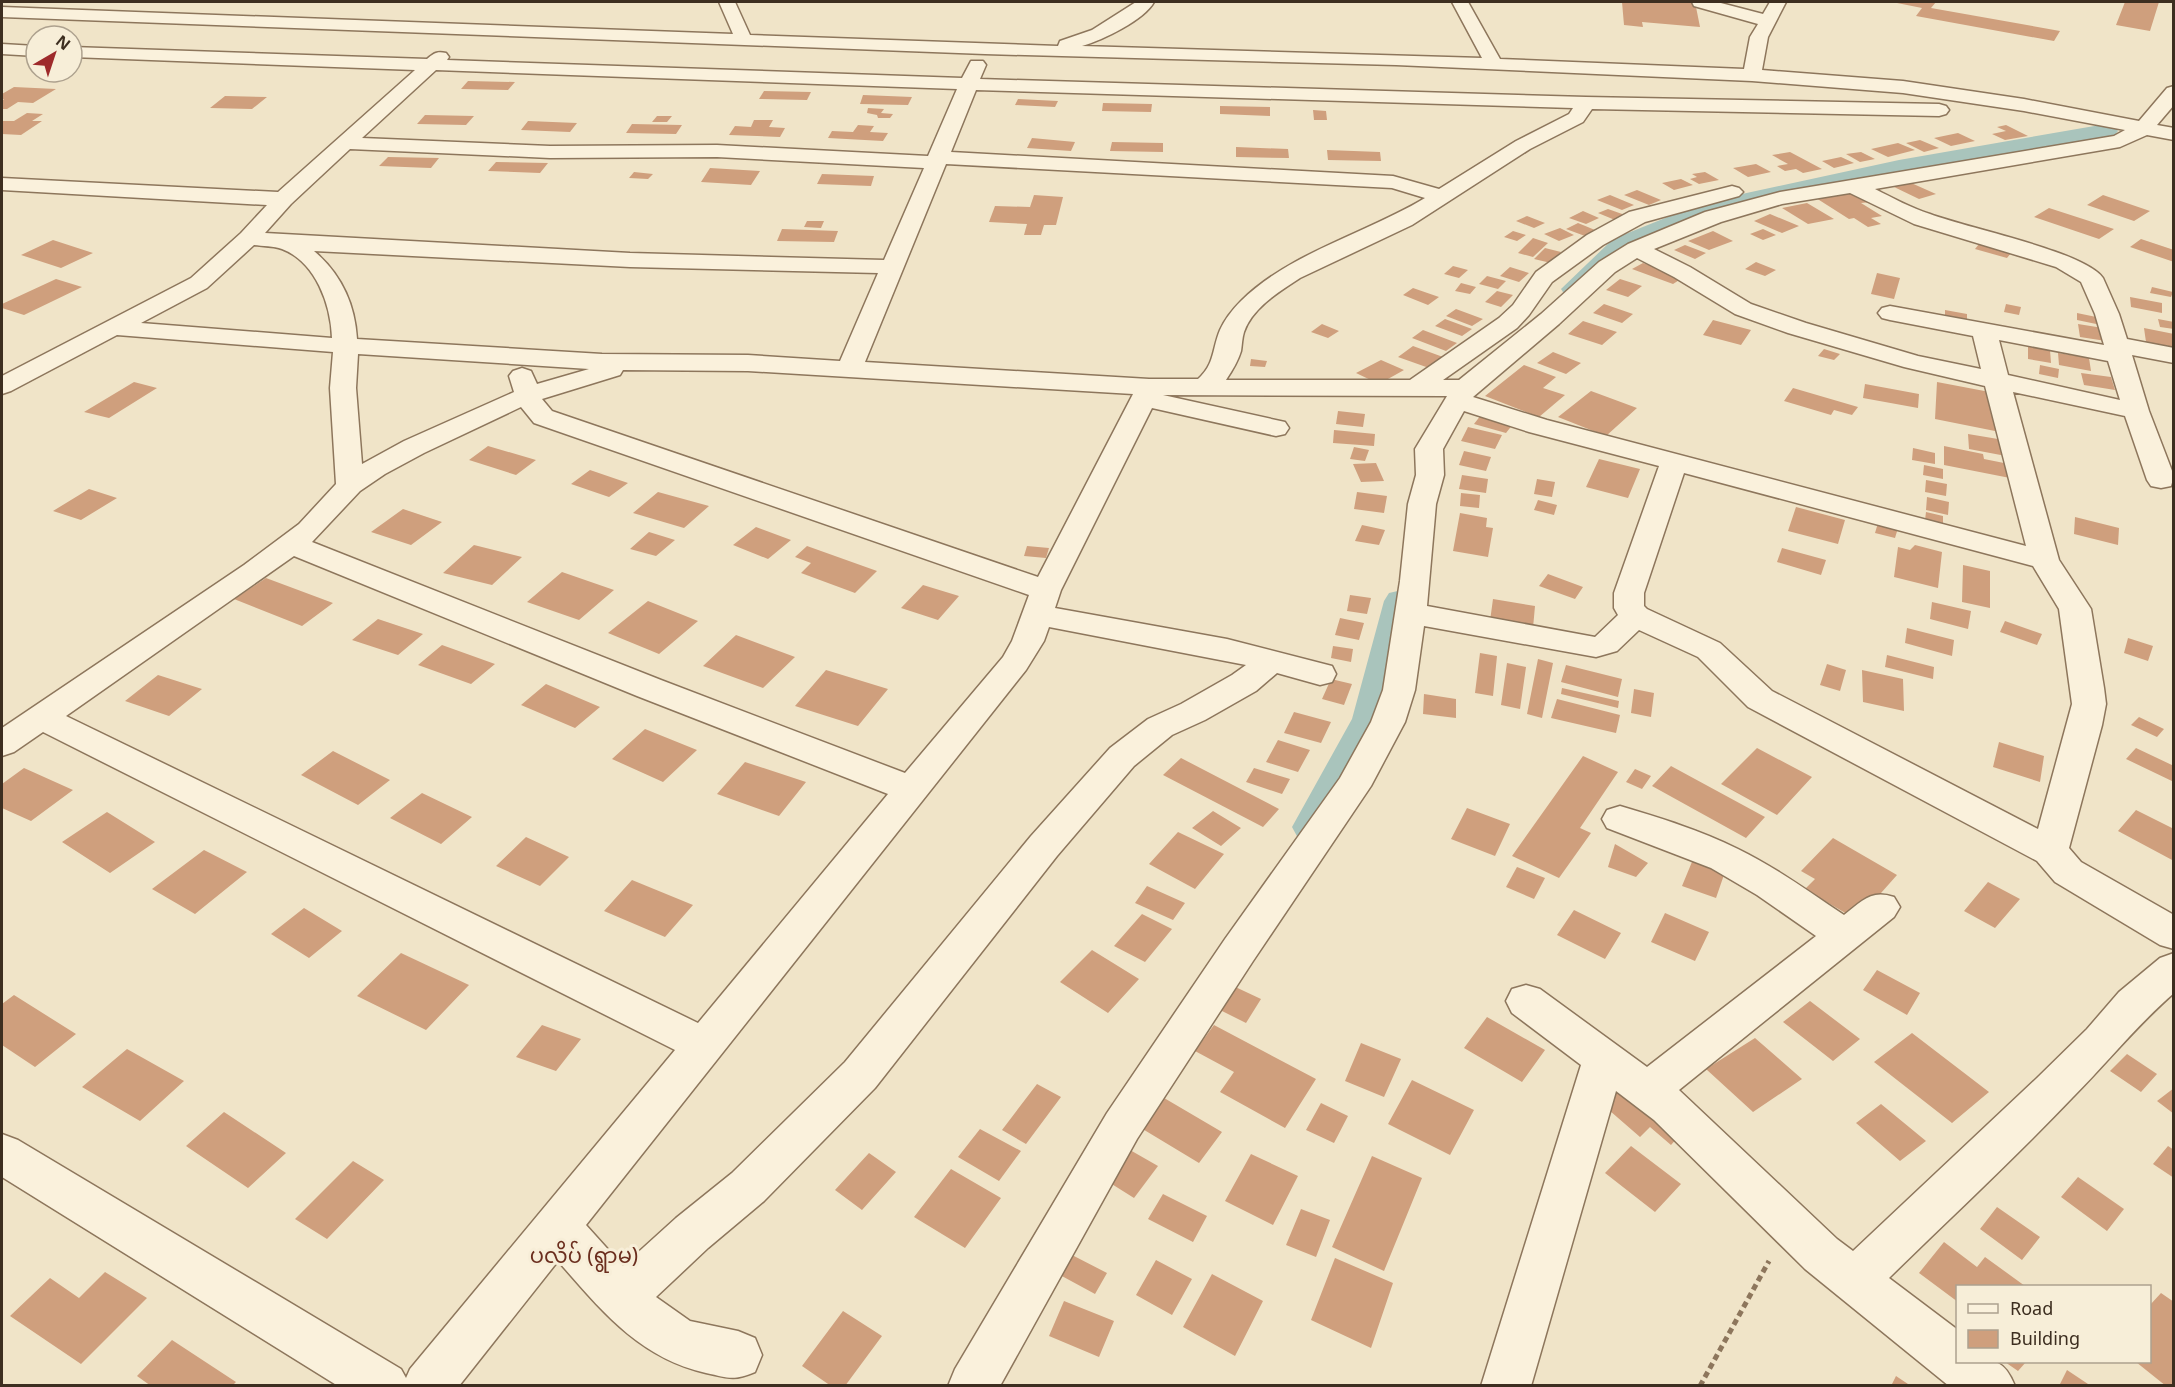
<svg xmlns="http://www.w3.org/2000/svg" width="2175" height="1387" viewBox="0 0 2175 1387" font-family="Georgia,'Noto Sans Myanmar',serif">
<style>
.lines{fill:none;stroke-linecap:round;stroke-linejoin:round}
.canal{fill:#a9c4bc;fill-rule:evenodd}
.building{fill:#cf9f7d}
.minor-casing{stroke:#8d765c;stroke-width:3}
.path{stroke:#8d765c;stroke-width:5;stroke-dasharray:6 4;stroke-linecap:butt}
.minor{fill:#faf1dc;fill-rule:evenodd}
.labels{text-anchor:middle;stroke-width:6;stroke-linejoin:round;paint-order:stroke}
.near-quarter-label{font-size:21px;fill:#6b2e1e;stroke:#f7eed8}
</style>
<rect width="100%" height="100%" fill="#f0e4c8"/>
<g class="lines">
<path class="canal" d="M2106,124L2114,126L2118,131L2114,136L1899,174L1722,213L1631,251L1585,295L1575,297L1565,295L1561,289L1613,239L1705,202L1899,160Z
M1402,590L1415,593L1420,601L1392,719L1328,838L1313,843L1298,838L1292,827L1352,719L1384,601L1389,593Z"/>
</g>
<path class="building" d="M1622,2H1695L1700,27L1642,22L1643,27L1624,25Z
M1899,2H1936L1931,8L2060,31L2054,41L1916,16L1922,8L1897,3Z
M2125,2H2159L2150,31L2116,25Z
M468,81L515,82L508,90L461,89Z
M14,87L56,89L33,103L18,102L7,109H2V101L4,99H2V94Z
M764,91L811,92L807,100L759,99Z
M863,95L912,97L908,105L860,104Z
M225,96L267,97L252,109L210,108Z
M1018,99L1058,101L1055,107L1015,105Z
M1103,103L1152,104L1151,112L1102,111Z
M1220,106L1270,107V116L1220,114Z
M868,108L884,109L881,113L893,114L890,118H878L877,115L867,113Z
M1313,110L1326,111L1327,120H1314Z
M27,113L43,114L32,121H42L21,135L2,134V121H14Z
M425,115L474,116L466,125L417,124Z
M657,116H672L667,122H652Z
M754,120H773L769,127L785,128L780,137L729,135L735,126L751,127Z
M528,121L577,123L570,132L521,130Z
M632,124L682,125L676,134L626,133Z
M858,125L874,126L870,132L888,133L883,141L828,138L832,131L853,132Z
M2006,125L2028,136L2005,140L1992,134L2006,131L1997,127Z
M1958,133L1975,141L1951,146L1934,138Z
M1032,138L1075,142L1071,151L1027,148Z
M1920,140L1939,148L1924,152L1906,143Z
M1112,142L1163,143V152L1110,151Z
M1898,143L1915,150L1888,157L1871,149Z
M1236,147L1288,149L1289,158L1236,157Z
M1327,150L1380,152L1381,161L1328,160Z
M1790,152L1822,169L1803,173L1796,169L1785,171L1777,166L1788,164L1772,155Z
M1861,152L1875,159L1860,162L1846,154Z
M388,157L439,158L431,168L379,166Z
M1841,157L1854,163L1834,168L1822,161Z
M496,162L548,163L540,173L488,171Z
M1756,164L1771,172L1748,177L1733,168Z
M710,168L760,171L751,185L701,182Z
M634,172L653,174L648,179L629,178Z
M1705,172L1719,180L1699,184L1690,179L1697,177L1692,174Z
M822,174L874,176L871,186L817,184Z
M1681,179L1693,185L1674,190L1662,183Z
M1909,182L1936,194L1919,199L1892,186Z
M1637,190L1661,200L1649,205L1624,195Z
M1855,192L1871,202L1861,203L1882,216L1871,218L1881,224L1868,227L1854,218L1849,219L1816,198Z
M1034,195L1063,197L1056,225H1044L1041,235H1024L1027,224L989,222L995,206L1030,207Z
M1610,195L1634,205L1622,210L1597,200Z
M2103,195L2150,211L2134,221L2087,205Z
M1807,203L1834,219L1808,224L1782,208Z
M2049,208L2114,229L2099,239L2034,217Z
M1608,209L1625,215L1615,220L1598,213Z
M1583,211L1599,218L1586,224L1569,218Z
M1770,214L1799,226L1782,233L1754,221Z
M1527,216L1545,223L1534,228L1516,221Z
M807,221H824L821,228L804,227Z
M1578,223L1595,230L1585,236L1566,229Z
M1560,228L1574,235L1559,241L1544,234Z
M782,229L838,231L834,242L777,241Z
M1763,229L1776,235L1763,240L1750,234Z
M1513,231L1526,235L1517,241L1504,237Z
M1713,231L1733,241L1709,250L1688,241Z
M1533,238L1548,243L1533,257L1518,253Z
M1983,239L2015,248L2007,258L1975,249Z
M2141,239L2174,250V262L2130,247Z
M53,240L93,253L61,268L21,255Z
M1685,245L1706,253L1695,259L1674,250Z
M1545,248L1561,252L1551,263L1534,259Z
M1756,262L1776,270L1765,276L1745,269Z
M1643,263L1684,277L1673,284L1632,269Z
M1453,266L1468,270L1459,278L1444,274Z
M1510,267L1529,273L1519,282L1500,276Z
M1877,273L1900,278L1894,299L1871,294Z
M1487,276L1506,281L1498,289L1479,284Z
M56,279L82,287L24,315L2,308V304Z
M1620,279L1642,286L1628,297L1606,290Z
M1461,283L1476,287L1470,294L1455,291Z
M2152,287L2173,292L2171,297L2150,293Z
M1413,288L1439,297L1428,305L1403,295Z
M1497,291L1513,295L1501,307L1485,302Z
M2130,297L2162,303V313L2131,307Z
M1604,304L1633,314L1622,323L1593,313Z
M2006,304L2021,307L2019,315L2004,312Z
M1456,309L1483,319L1472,326L1446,316Z
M1945,310L1967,314V322L1945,318Z
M2077,313L2101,318V325L2077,320Z
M1445,319L1472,329L1462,336L1435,326Z
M2158,319L2174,322V329L2160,327Z
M1713,320L1751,330L1741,345L1703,335Z
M1583,321L1617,332L1602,345L1568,334Z
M1322,324L1339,331L1328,338L1311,332Z
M2078,324L2103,328L2106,341L2080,337Z
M2144,328L2174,334V347L2146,342Z
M1423,330L1457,343L1446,351L1412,338Z
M1413,346L1443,357L1429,368L1398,357Z
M2028,346L2050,350L2051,363L2028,359Z
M1824,349L1840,354L1834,360L1818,356Z
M1553,352L1581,363L1566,374L1537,363Z
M2058,353L2089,358L2091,371L2059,365Z
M1251,359L1267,361L1265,367L1250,366Z
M1381,360L1404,370L1379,384L1356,373Z
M1524,365L1556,377L1543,388L1565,395L1539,417L1485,396Z
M2040,365L2059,369L2058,378L2039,374Z
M2081,373L2111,377L2115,390L2084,385Z
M134,382L157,388L109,418L84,412Z
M1937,382L1995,393V431L1935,419Z
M1865,384L1919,394L1918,408L1863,398Z
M1793,388L1858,407L1852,415L1834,410L1831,415L1784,401Z
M1591,391L1637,408L1606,436L1558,417Z
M1338,411L1365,414L1363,427L1336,424Z
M1481,415L1513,424L1506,433L1474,424Z
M1468,427L1502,435L1495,449L1461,441Z
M1334,430L1375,434L1374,446L1333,443Z
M1968,434L2004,440L2006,456L1969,449Z
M488,446L536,460L516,475L469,460Z
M1944,446L1983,454L1984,459L2009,464L2010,478L1944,465Z
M1354,447L1369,450L1365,461L1350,459Z
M1913,448L1935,453V464L1912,460Z
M1464,451L1491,457L1486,471L1459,465Z
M1599,459L1640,469L1628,498L1586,487Z
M1376,463L1384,481L1361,482L1353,464Z
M1924,465L1943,469V479L1923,475Z
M590,470L628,483L609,497L571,484Z
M1462,475L1488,479L1486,493L1459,489Z
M1537,479L1555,482L1552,497L1534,494Z
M1926,480L1947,484L1946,496L1925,492Z
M89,489L117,498L81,520L53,511Z
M658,492L709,506L684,528L633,513Z
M1357,492L1387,496L1384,513L1354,509Z
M1461,493L1480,495L1479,508L1460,506Z
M1927,497L1949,502L1948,515L1926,510Z
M1538,500L1557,505L1554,515L1534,510Z
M1796,507L1845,520L1838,544L1788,531Z
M403,509L442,522L411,545L371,532Z
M1926,512L1943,516V523L1925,520Z
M1460,513L1487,518L1486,527L1493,528L1488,557L1453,551Z
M2075,517L2119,528L2118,545L2074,534Z
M1878,523L1898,528L1895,538L1875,533Z
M1362,525L1385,530L1379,545L1355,541Z
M756,527L791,540L768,559L733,545Z
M649,532L675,540L656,556L630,549Z
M474,545L522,557L492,585L443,573Z
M1915,545L1942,552L1938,588L1894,577L1898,547L1910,550Z
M807,546L877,571L855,593L801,573L811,563L795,557Z
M1027,546L1049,548L1046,558L1024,556Z
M1782,548L1826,560L1821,575L1777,562Z
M1963,565L1990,571V608L1962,602Z
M562,572L614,590L579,620L527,602Z
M1548,574L1583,587L1575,599L1539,586Z
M266,578L333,603L302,626L234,599Z
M923,585L959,596L938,620L901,608Z
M1350,595L1371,598L1367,614L1347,611Z
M1493,599L1535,606L1533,628L1490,621Z
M648,601L698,621L659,654L608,633Z
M1932,602L1971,611L1968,629L1930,619Z
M1340,618L1364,623L1359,640L1335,635Z
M378,619L423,634L398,655L352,640Z
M2005,621L2042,634L2037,645L2000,632Z
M1907,628L1954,640L1952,656L1905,643Z
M736,635L795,657L763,688L703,666Z
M2128,638L2153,646L2148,661L2124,653Z
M442,645L495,664L471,684L418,665Z
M1333,646L1353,649L1351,662L1331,658Z
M1480,653L1497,656L1493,696L1475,693Z
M1887,655L1934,667L1933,679L1885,667Z
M1538,659L1553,663L1542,718L1527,714Z
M1507,663L1526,667L1520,709L1501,705Z
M1827,664L1846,670L1840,691L1820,685Z
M1566,665L1622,679L1618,697L1561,682Z
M826,670L888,689L858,726L795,706Z
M1862,670L1903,679L1904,711L1863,702Z
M158,675L202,689L169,716L125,701Z
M1331,679L1352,684L1344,705L1322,699Z
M546,684L600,707L575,728L521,705Z
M1562,688L1619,701L1618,708L1561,694Z
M1634,689L1654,693L1651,717L1631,713Z
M1424,694L1456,699V718L1423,714Z
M1557,699L1620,715L1616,733L1551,718Z
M1294,712L1331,722L1321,743L1284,733Z
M2139,717L2164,729L2157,737L2131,725Z
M645,729L697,750L663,782L612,759Z
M1278,740L1310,750L1298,772L1266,762Z
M1999,742L2044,756L2040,782L1993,767Z
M1757,748L1812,777L1777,815L1721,784Z
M2136,748L2174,766V782L2126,759Z
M333,751L390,780L358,805L301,775Z
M1583,756L1618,772L1580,828L1591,833L1559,878L1512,856Z
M1181,758L1279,809L1263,827L1163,775Z
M745,762L806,782L779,816L717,794Z
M1671,766L1765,817L1746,838L1652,786Z
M24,768L73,790L31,821L2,808V784Z
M1254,768L1290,779L1282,794L1246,782Z
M1635,769L1651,776L1642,789L1626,782Z
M422,793L472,817L441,844L390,818Z
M1467,808L1510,824L1495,856L1451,839Z
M2136,810L2174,829V861L2118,831Z
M1213,811L1241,828L1221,846L1192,828Z
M107,812L155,842L110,873L62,842Z
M1178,832L1224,854L1195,889L1149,864Z
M526,837L569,857L540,886L496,866Z
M1833,838L1897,875L1857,920L1805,889L1815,879L1801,871Z
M1615,844L1648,863L1636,877L1608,867Z
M204,850L247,872L195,914L152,889Z
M1694,857L1726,869L1716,898L1682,886Z
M1517,867L1545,878L1534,899L1506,887Z
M632,880L693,905L665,937L604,911Z
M1988,882L2020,899L1995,928L1964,911Z
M1147,886L1185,903L1173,920L1135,903Z
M304,908L342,931L309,958L271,934Z
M1574,910L1621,933L1605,959L1557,935Z
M1665,913L1709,932L1695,961L1651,942Z
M1142,914L1172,929L1145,962L1114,946Z
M1092,950L1139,979L1108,1013L1060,982Z
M401,953L469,985L426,1030L357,996Z
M1877,970L1920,993L1907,1015L1863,990Z
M1229,984L1261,999L1246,1023L1214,1007Z
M14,995L76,1034L35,1067L2,1045V1004Z
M1810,1001L1860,1039L1833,1061L1783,1022Z
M1487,1017L1545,1050L1522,1082L1464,1048Z
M542,1025L581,1039L556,1071L516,1057Z
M1214,1025L1316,1079L1285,1128L1220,1092L1234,1072L1195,1051Z
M1912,1033L1989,1092L1952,1123L1874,1062Z
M1755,1038L1802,1079L1753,1112L1706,1069Z
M1361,1043L1401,1059L1384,1097L1345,1081Z
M127,1049L184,1081L140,1121L82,1087Z
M2127,1054L2157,1074L2141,1092L2110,1071Z
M1412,1080L1474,1110L1450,1155L1388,1124Z
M1037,1084L1061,1097L1026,1144L1002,1130Z
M2174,1088V1114L2157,1101Z
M1619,1090L1678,1137L1671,1145L1650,1127L1640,1137L1602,1104Z
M1159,1095L1222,1132L1199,1163L1136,1125Z
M1321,1103L1348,1116L1334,1143L1306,1130Z
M1881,1104L1926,1141L1900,1161L1856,1123Z
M224,1112L286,1153L248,1188L186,1146Z
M980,1129L1021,1151L999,1181L958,1157Z
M1123,1146L1158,1166L1134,1198L1099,1176Z
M1631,1146L1681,1184L1655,1212L1605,1173Z
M2168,1146L2174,1150V1178L2153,1164Z
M869,1153L896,1172L862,1210L835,1190Z
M1251,1154L1298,1176L1273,1225L1225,1201Z
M1372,1156L1422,1178L1384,1271L1332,1247Z
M353,1161L384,1180L327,1239L295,1219Z
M951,1169L1001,1198L965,1248L914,1217Z
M2078,1177L2124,1209L2107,1231L2061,1197Z
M1163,1194L1207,1216L1193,1242L1148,1219Z
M1997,1207L2040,1237L2022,1260L1980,1229Z
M1301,1209L1330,1220L1316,1257L1286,1245Z
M1944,1242L1977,1267L1985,1257L2025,1286H1958V1302L1919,1273Z
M1072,1255L1107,1273L1095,1294L1060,1275Z
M1335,1258L1393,1283L1371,1348L1311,1320Z
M1156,1260L1192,1279L1172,1315L1136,1295Z
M105,1272L147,1298L81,1364L10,1316L50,1278L79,1298Z
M1212,1274L1263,1301L1235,1356L1183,1327Z
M2161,1293L2174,1302V1382L2170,1386H2166L2136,1362H2150V1305Z
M1064,1301L1114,1321L1099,1357L1049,1336Z
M843,1311L882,1336L845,1386H831L802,1366Z
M172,1340L236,1382L232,1386H151L137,1376Z
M2005,1362H2026L2018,1371Z
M2067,1370L2091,1386H2059Z
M1896,1376L1911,1386H1891Z"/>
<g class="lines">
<defs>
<path id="minor" d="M719,2H735L750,35L1058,46L1060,41L1092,30L1136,2H1154C1144,20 1103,40 1082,46L1482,58L1452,2H1468L1500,59L1744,69L1750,37L1758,24L1694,6L1692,2H1717L1763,14L1770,2H1786L1768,37L1762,70L1903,81L2024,99L2139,121L2167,88L2174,86V105L2157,125L2174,128V140L2147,135L2120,147L1875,189C1893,198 1911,208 1930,214C1966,228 2084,251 2103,278L2119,314L2127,339L2174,348V363L2132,355L2149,411L2174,476L2171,486L2161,488L2151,486L2147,480L2125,416L2013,392L2059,560L2091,609L2104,688L2106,704L2102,725L2069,848L2081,862L2174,915V949L2160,945L2055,882L2037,861L1748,707L1698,657L1639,630L1617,651L1596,657L1424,626L1415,690L1405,722L1371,786L1253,961L1137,1139L1000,1386H948L955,1369L1107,1113L1225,939L1340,778L1371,722L1383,690L1400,581L1408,504L1416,475L1415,449L1447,396L1163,395L1285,422L1289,428L1285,434L1276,436L1152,408L1061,590L1055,608L1227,639L1332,666L1336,674L1332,682L1320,685L1277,673L1256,691L1205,720L1172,735L1134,766L1057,856L875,1088L764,1201L708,1248L656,1297L690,1321L738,1331L755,1338L762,1355L755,1372C733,1381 729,1378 706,1373C639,1358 601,1310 558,1261L459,1386H338L2,1177V1134L18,1140L401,1369L406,1378L410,1369L675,1050L43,732L14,752L2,756V728L244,565L299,524L336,484L330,388L333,352L117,335L11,391L2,394V376L191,278L241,233L267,205L2,190V178L278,192L415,70L72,57V47L427,59C434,53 437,51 446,53L449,57L447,60L962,78L971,61H983L986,65L980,79L1586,97L1939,104L1946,106L1949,110L1946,114L1939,116L1592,109L1583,122L1530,149L1412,225L1300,278C1280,291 1252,308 1244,332C1242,338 1242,345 1241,351C1238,361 1232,371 1226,380H1410L1499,318L1513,305L1536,272L1587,235L1629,212L1732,186L1739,188L1743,192L1739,196L1645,222L1603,245L1552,282L1529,315L1517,328L1443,380H1459L1541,314L1599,262L1628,244L1705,212L1780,192L2114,136L2125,130L2024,111L1903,93L1752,81L1396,65L985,54L2,17V7L733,34ZM436,70L957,89L928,156L717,145L550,146L362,138ZM976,90L1573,108L1569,114L1516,141L1439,189L1393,176L951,152ZM350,149L550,158L717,157L924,168L884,260L630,253L265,233L291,204ZM946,164L1392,188L1425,198C1367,233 1289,253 1241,301C1233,309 1225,319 1220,330C1212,349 1215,364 1198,379H1149L865,362ZM1850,193L1914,224L2056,267L2081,282L2095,314L2104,345L1890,306L1882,308L1878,313L1882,318L1890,320L1973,336L1981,369L1918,356L1806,323L1751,304L1690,267L1654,249L1721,222L1782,204ZM254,245C262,246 274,246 282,249C316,262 331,305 332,338L141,323L207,288ZM314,251L630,267L878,273L840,361L748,355L602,354L357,339C355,304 341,274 314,251ZM1637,258L1674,277L1735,314L1788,333L1904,367L1985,386L2026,546L1547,420L1473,397L1559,324L1615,272ZM1999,340L2108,361L2120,400L2008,375ZM358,354L589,369L537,384L531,371L522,368L513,371L509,376L514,392L404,441L362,464L356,388ZM623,370L748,371L1133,394L1038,577L552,411L542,399L620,375ZM521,407L534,423L1029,595L1012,641L1003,657L905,773L661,680L312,542L360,491L385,474L424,453ZM1464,411L1529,432L1659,466L1614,593V608L1618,615L1595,637L1427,606L1436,504L1444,475L1443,449ZM1684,473L2033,566L2059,609L2072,704L2038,829L1772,691L1720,643L1647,609L1644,606V593ZM294,556L637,696L888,794L698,1023L66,716ZM1049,627L1246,665L1232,675L1181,704L1148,719L1110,748L1031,836L845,1062L732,1173L676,1218L623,1266L586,1225L1026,670L1044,641Z
M2,44L36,46V56L2,54Z
M1620,806C1660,818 1700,830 1738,849C1775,867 1809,892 1844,915C1862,901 1871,889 1894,897L1900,907L1894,917L1679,1090L1837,1239L1853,1251L2037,1078L2087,1029L2119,992L2160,958L2174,953V993C2137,1025 2106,1064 2072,1098C2013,1160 1950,1218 1889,1278L1958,1330V1362C1989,1362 2002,1353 2015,1386H1949L1805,1269L1654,1120L1616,1091L1531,1386H1481L1581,1065L1512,1013L1506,1001L1512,989L1526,985L1540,989L1647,1067L1816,936L1757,895L1711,868L1607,828L1602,819L1607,810Z"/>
</defs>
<use href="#minor" class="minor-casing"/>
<path class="path" d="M1700,1386L1769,1261"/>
<use href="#minor" class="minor"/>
</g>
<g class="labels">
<g class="near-quarter-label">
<text x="584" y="1263">ပလိပ် (ရွာမ)</text>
</g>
</g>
<rect width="2175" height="1387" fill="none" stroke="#3d2e20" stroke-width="6"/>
<rect x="1956" y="1285" width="195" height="78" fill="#f7eed8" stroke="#ada18e" stroke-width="1.5"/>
<rect x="1968" y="1304" width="30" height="9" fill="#faf1dc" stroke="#ada18e" stroke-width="1.5"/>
<text x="2010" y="1315" font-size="18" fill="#3d2e20">Road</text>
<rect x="1968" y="1330" width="30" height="18" fill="#cf9f7d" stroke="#ada18e" stroke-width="1.5"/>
<text x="2010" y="1345" font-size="18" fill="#3d2e20">Building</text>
<g transform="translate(54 54) rotate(39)"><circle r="28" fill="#f7eed8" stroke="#ada18e" stroke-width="1.5"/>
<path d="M0-4.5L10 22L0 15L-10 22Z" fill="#9e2a2b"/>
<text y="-9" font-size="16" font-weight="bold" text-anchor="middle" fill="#3d2e20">N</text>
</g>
</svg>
